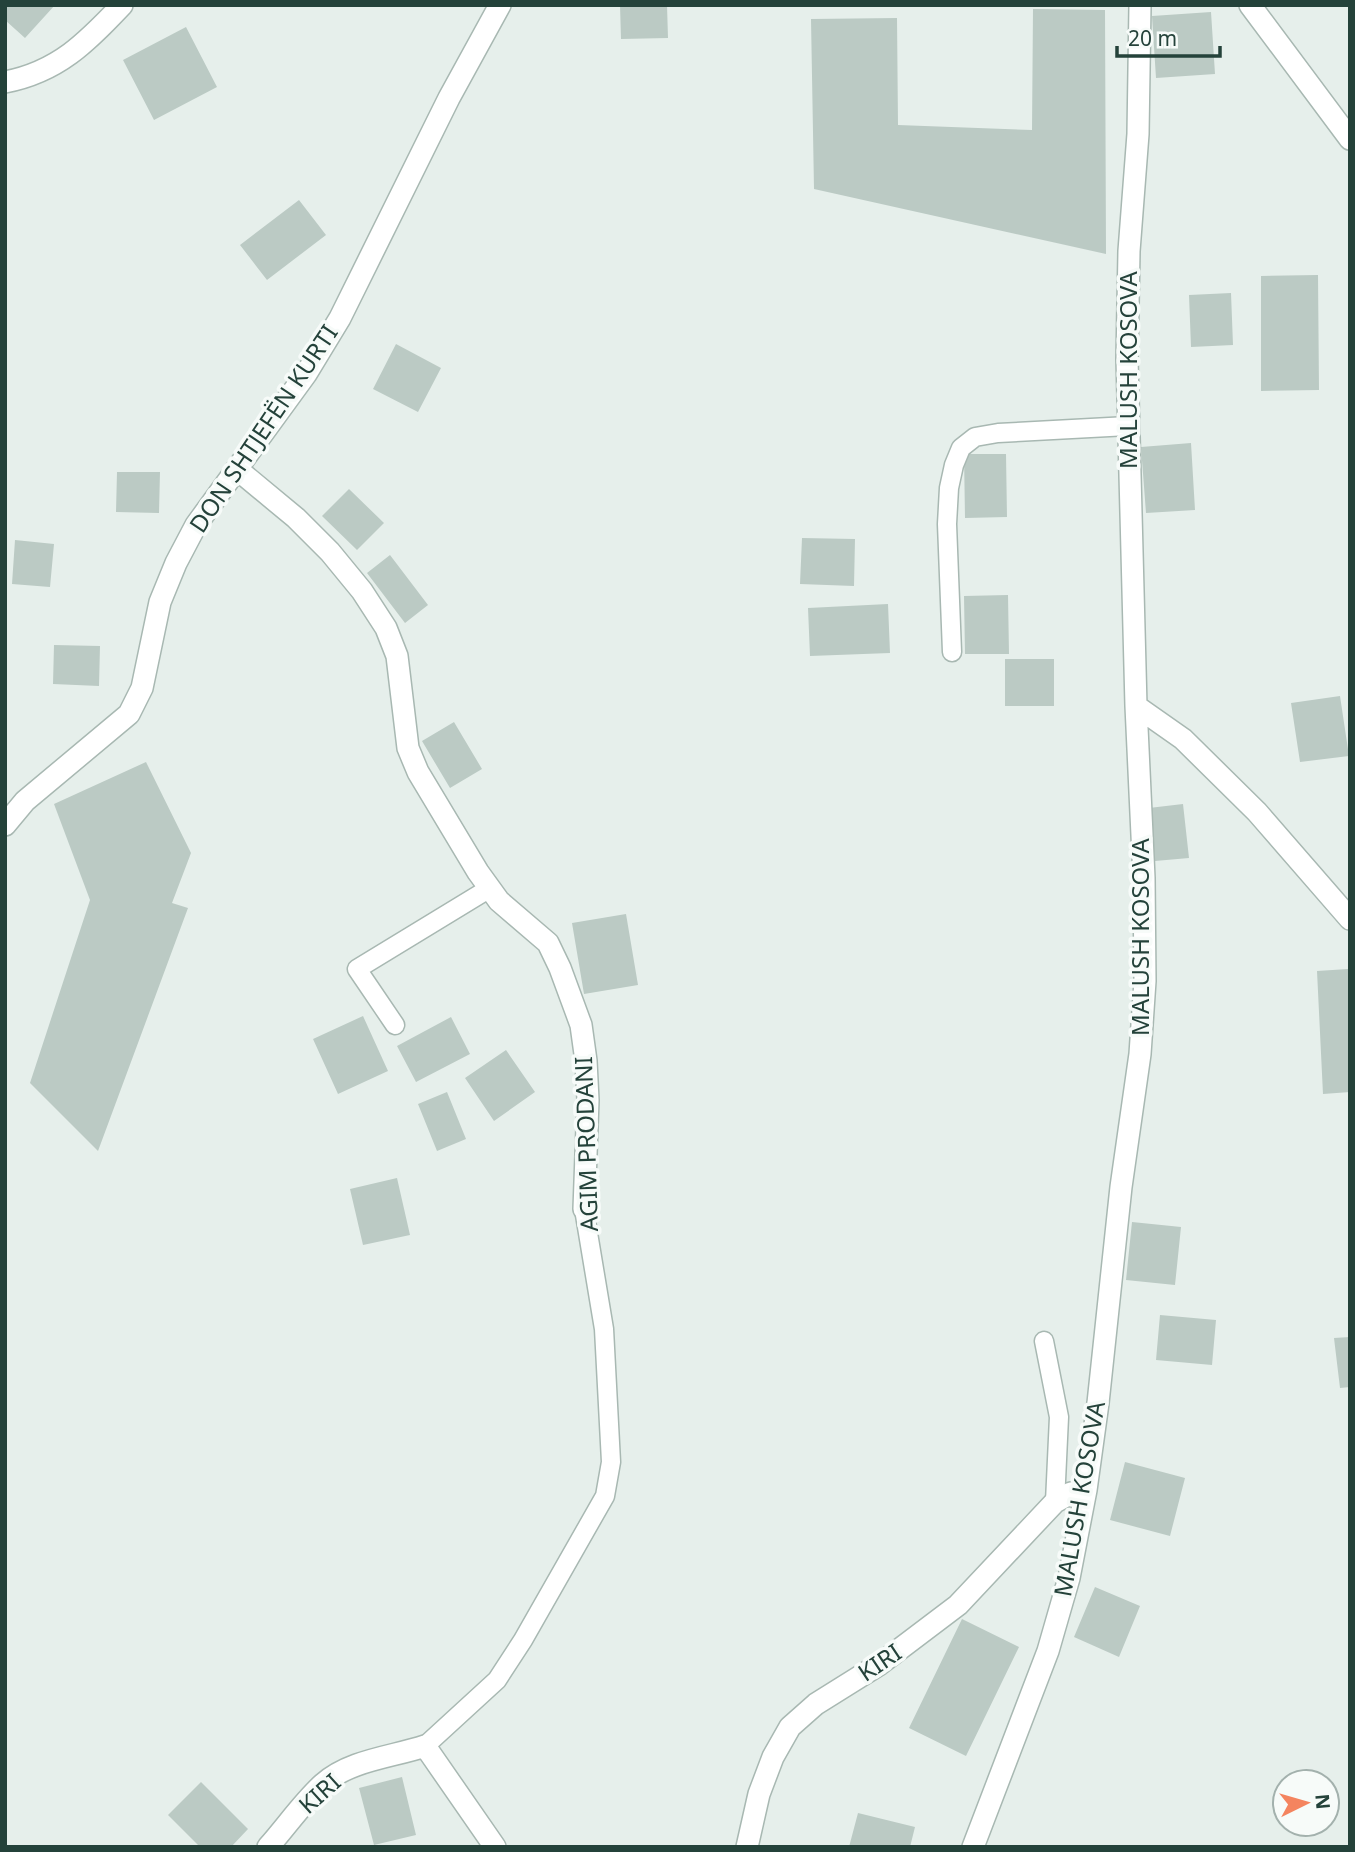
<svg xmlns="http://www.w3.org/2000/svg" width="1355" height="1852" viewBox="0 0 1355 1852" font-family="'Noto Sans',sans-serif">
<style>
.building{fill:#bbcac4}
.lines{fill:none;stroke-linecap:round;stroke-linejoin:round}
.lane-casing{stroke:#a8b8b2;stroke-width:21}
.street-casing{stroke:#a8b8b2;stroke-width:24}
.lane{stroke:#fff;stroke-width:18}
.street{stroke:#fff;stroke-width:21}
.labels{text-anchor:middle;stroke-width:7;stroke-linejoin:round;paint-order:stroke}
.street-label{font-size:24px;fill:#24423a;stroke:#f7fbf9}
</style>
<rect width="100%" height="100%" fill="#e6efeb"/>
<path class="building" d="M5,5H55L25,38L5,20Z
M620,5H667L668,38L621,39Z
M1033,9L1105,10L1106,254L814,189L811,19L897,18L898,125L1032,130Z
M1211,12L1215,74L1156,78L1152,16Z
M186,27L217,87L154,120L123,60Z
M299,200L326,235L267,280L240,245Z
M1318,275L1319,390L1261,391V276Z
M1231,293L1233,345L1191,347L1189,295Z
M396,344L441,368L418,412L373,389Z
M1191,443L1195,510L1146,513L1141,447Z
M964,454H1006L1007,517L965,518Z
M117,472H160L159,513L116,512Z
M349,489L384,523L357,550L322,516Z
M802,538L855,539L854,586L800,584Z
M15,540L54,544L50,587L12,584Z
M390,555L428,605L405,623L367,573Z
M1008,595L1009,654H965L964,596Z
M888,604L890,653L810,656L808,608Z
M54,645L100,646L99,686L53,684Z
M1005,659H1054V706H1005Z
M1340,696L1349,756L1300,762L1291,703Z
M454,722L482,769L450,788L422,741Z
M146,762L191,853L172,903L188,908L98,1151L30,1083L90,900L54,804Z
M1183,804L1189,858L1155,861L1149,808Z
M626,914L638,985L584,994L572,923Z
M1348,969L1350,1092L1323,1094L1317,971Z
M363,1016L388,1071L338,1094L313,1039Z
M451,1017L470,1054L416,1082L397,1046Z
M506,1050L535,1092L494,1121L465,1078Z
M447,1092L466,1139L437,1151L418,1104Z
M397,1178L410,1235L363,1245L350,1189Z
M1132,1222L1181,1227L1175,1285L1126,1280Z
M1160,1315L1216,1320L1212,1365L1156,1360Z
M1350,1337V1387L1340,1388L1334,1338Z
M1125,1462L1185,1478L1170,1536L1110,1520Z
M1095,1587L1140,1606L1119,1657L1074,1637Z
M962,1619L1019,1647L966,1756L909,1728Z
M402,1777L416,1835L374,1845L359,1788Z
M201,1782L248,1829L231,1847H200L168,1815Z
M858,1813L915,1827L910,1847H849Z"/>
<g class="lines">
<defs>
<path id="lane" d="M952,652L947,524L949,488L954,465L961,448L975,437L998,433L1128,426
M395,1025L357,969L490,888
M1044,1341L1059,1417L1055,1502
M425,1746L497,1680L523,1640L605,1496L611,1462L604,1329L584,1209"/>
<path id="street" d="M1250,5L1350,139
M5,82C58,72 87,42 122,5
M238,470L296,518L330,552L362,591L386,628L397,656L408,748L418,772L478,872L499,901L548,943L560,968L581,1025L586,1061L588,1100L584,1209
M1136,706L1183,739L1257,812L1350,919
M5,825L25,801L129,714L142,688L160,602L176,563L196,525L306,374L340,318L449,98L500,5
M268,1847C286,1827 303,1802 323,1784C350,1760 392,1757 425,1746L495,1847
M747,1847L759,1794L773,1757L790,1727L816,1704L880,1664L958,1605L1055,1502L1071,1493L1086,1490
M973,1847L1048,1651L1069,1578L1086,1490L1098,1403L1121,1187L1140,1054L1145,981L1144,878L1136,706L1127,359L1129,251L1138,134L1140,5"/>
</defs>
<use href="#lane" class="lane-casing"/>
<use href="#street" class="street-casing"/>
<use href="#lane" class="lane"/>
<use href="#street" class="street"/>
</g>
<g class="labels">
<g class="street-label">
<text transform="translate(1129 370) rotate(-90)" y="8">MALUSH KOSOVA</text>
<text transform="translate(264 429) rotate(-56)" y="8">DON SHTJEFËN KURTI</text>
<text transform="translate(1141 937) rotate(-90)" y="8">MALUSH KOSOVA</text>
<text transform="translate(587 1144) rotate(-92)" y="8">AGIM PRODANI</text>
<text transform="translate(1080 1499) rotate(-80)" y="8">MALUSH KOSOVA</text>
<text transform="translate(880 1663) rotate(-34)" y="8">KIRI</text>
<text transform="translate(320 1794) rotate(-42)" y="8">KIRI</text>
</g>
</g>
<rect width="1355" height="1852" fill="none" stroke="#24423a" stroke-width="14"/>
<g transform="translate(1306 1803) rotate(85)"><circle r="33" fill="#f7fbf9" stroke="#a3b1ad" stroke-width="2"/>
<path d="M0-5L12 26L0 18L-12 26Z" fill="#f4845f"/>
<text y="-10" font-size="19" font-weight="bold" text-anchor="middle" fill="#24423a">N</text>
</g>
<path d="M1117 46v10h103v-10" fill="none" stroke="#24423a" stroke-width="3.5"/>
<text x="1128" y="46" font-size="21" fill="#24423a" stroke="#f7fbf9" stroke-width="5" paint-order="stroke">20 m</text>
</svg>
